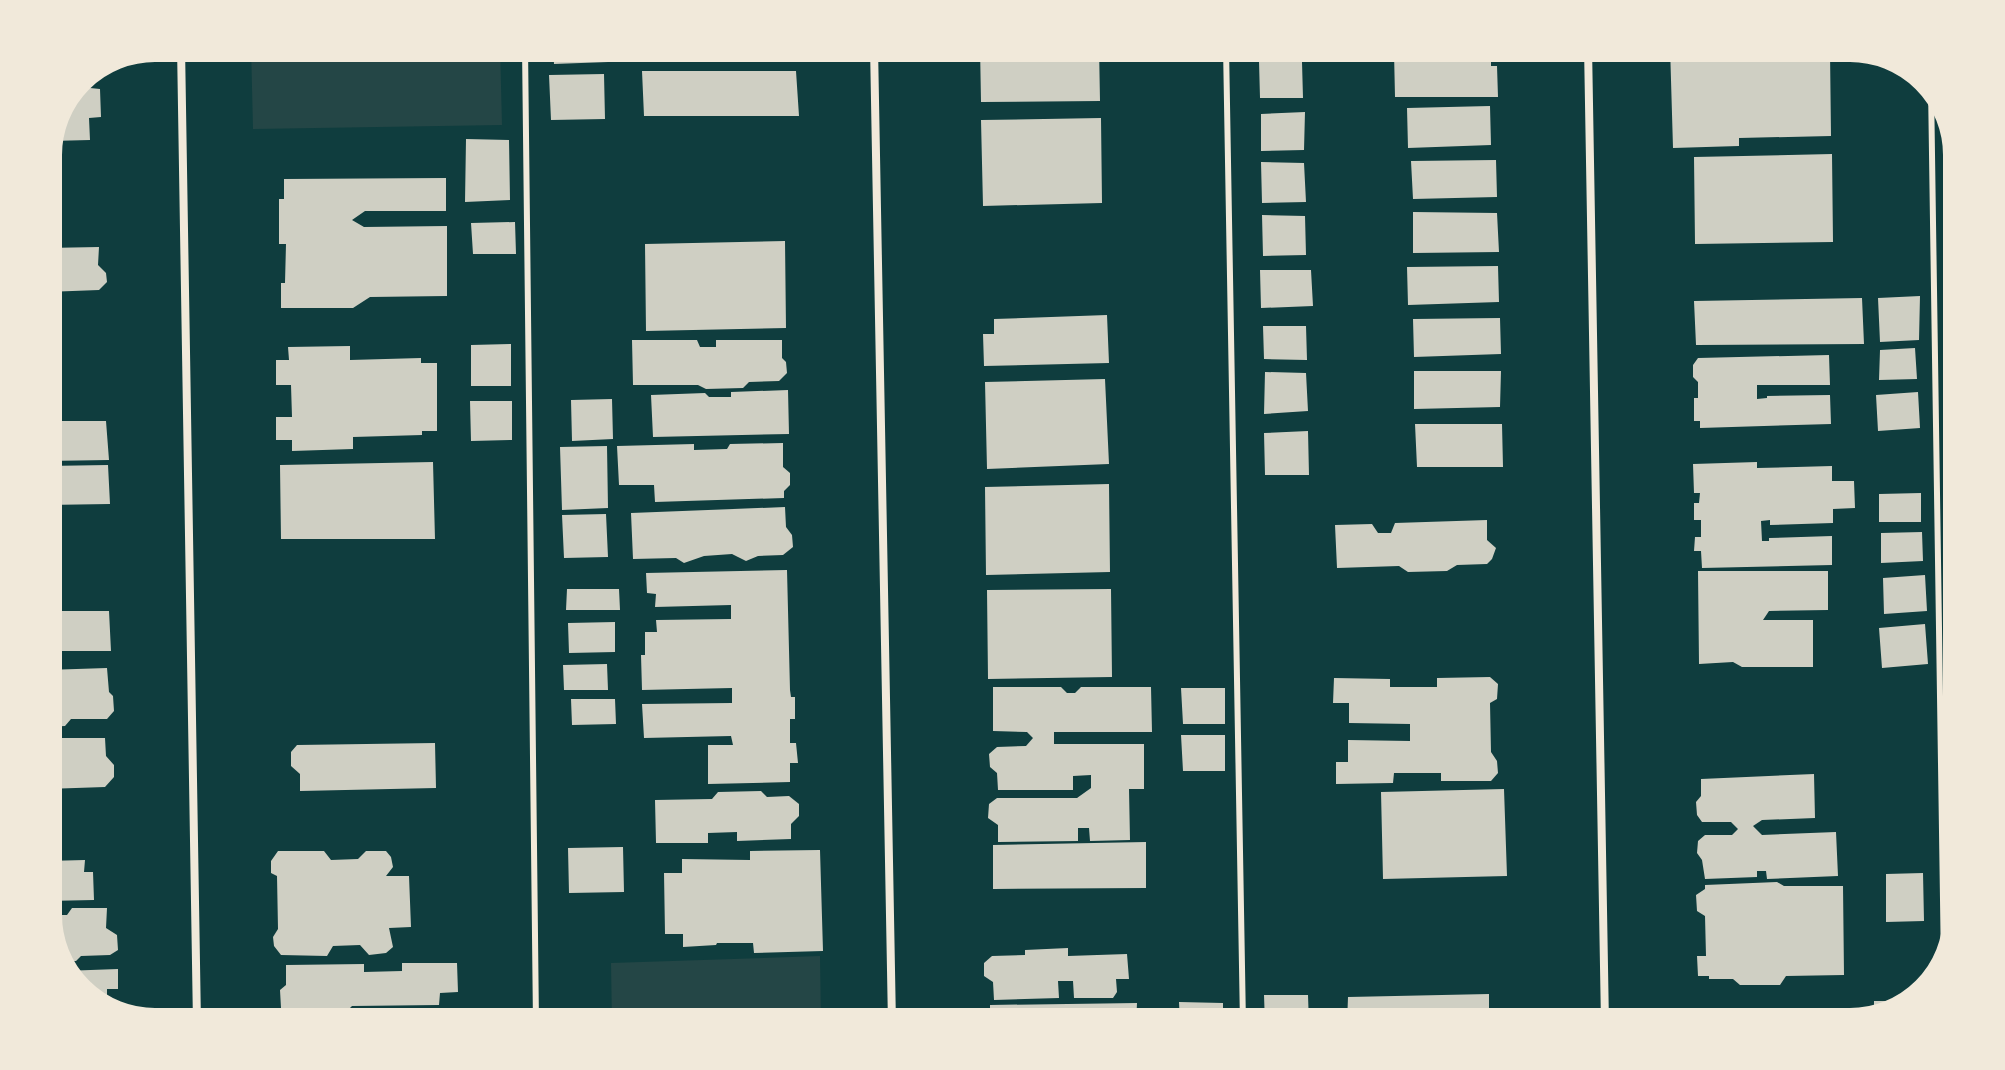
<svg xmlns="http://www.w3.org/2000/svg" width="2005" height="1070" viewBox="0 0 2005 1070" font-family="Roboto,sans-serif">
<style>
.green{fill:#244646}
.building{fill:#cfcfc3}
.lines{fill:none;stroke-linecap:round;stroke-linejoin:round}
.service{stroke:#f1e9da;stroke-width:6}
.minor{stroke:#f1e9da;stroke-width:8}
.rim{fill:none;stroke:#f1e9da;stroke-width:4}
</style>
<rect width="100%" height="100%" fill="#0f3d3e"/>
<path class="green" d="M251,46H500L502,125L253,129Z
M820,956L821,1024H612L611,963Z"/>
<path class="building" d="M553,46H608V62L554,64Z
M645,46H800V61H645Z
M980,46H1099L1100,101L981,102Z
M1670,46H1739L1742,58H1775V52L1830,51L1831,136L1739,138V146L1673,148Z
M1394,52H1491V66H1497L1498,97H1395Z
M1259,61L1302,62L1303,98H1260Z
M642,71H796L799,116H644Z
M89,73L90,88L100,89L101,117L89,118L90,140L50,141L78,78Z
M604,74L605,119L551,120L549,75Z
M1490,106L1491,145L1408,148L1407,108Z
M1305,112L1304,150L1261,151V114Z
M1101,118L1102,203L983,206L981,120Z
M466,139L509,140L510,200L465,202Z
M1832,154L1833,242L1695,244L1694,157Z
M1496,160L1497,197L1413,199L1411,161Z
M1261,162L1304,163L1306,202L1262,203Z
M446,178V211H365L352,220L364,227L447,226V296L370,297L353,308H281V283H285L286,244H279V199H284V179Z
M1413,212L1497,213L1499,252L1413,253Z
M1262,215L1305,216L1306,255L1263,256Z
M515,222L516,254H473L471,223Z
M785,241L786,328L646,331L645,244Z
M99,247L98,265L106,273L107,282L99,290L46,292V248Z
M1498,266L1499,302L1408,305L1407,267Z
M1260,270H1311L1313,306L1261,308Z
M1920,296L1919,340L1880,342L1878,298Z
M1862,298L1864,344L1696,345L1694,301Z
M1107,315L1109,363L984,366L983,334H994V319Z
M1500,318L1501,354L1414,357L1413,319Z
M1263,326H1306L1307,360L1264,359Z
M632,340H697L700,347H716V340H782V358L786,362L787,373L779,381L749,382L743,388L706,389L698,385H633Z
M511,344V386H471V345Z
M350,346V360L421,358V363H437V431H422V435L353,437V449L292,451V440H276V417H292L291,385H276V360H289L288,347Z
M1915,348L1917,379L1879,380L1880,350Z
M1829,355L1830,385H1757V399L1767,398V396L1830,395L1831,424L1700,428V421H1694V398H1698V382L1693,377V365L1698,358Z
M1414,371H1501L1500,407L1414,409Z
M1265,372L1306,373L1308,411L1264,414Z
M1105,379L1109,464L987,469L985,382Z
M788,390L789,434L653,437L651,395L705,393L709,397H731V392Z
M1918,392L1920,428L1878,431L1876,395Z
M612,399L613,439L572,441L571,400Z
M470,401H512V440L471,441Z
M46,421H106L109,460L46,461Z
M1415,424H1502L1503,467H1417Z
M1308,431L1309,475H1265L1264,433Z
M783,443V467L790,473V485L784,491V498L655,502L654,485H619L617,446L694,444V450L727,449L730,444Z
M607,446L608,508L562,510L560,447Z
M433,462L435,539H281L280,465Z
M1757,462V468L1832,466V481H1854L1855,508L1833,509V523L1770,525V520L1761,521L1762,541H1769V538L1832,536V565L1702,568L1701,551H1694L1695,537H1701V520H1694V503H1699L1700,493H1694L1693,464Z
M108,465L110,504L46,505V466Z
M1109,484L1110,572L986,575L985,487Z
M1921,493V522H1879V494Z
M785,507L786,527L792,535L793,547L783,555L758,556L746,561L732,554L704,556L684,563L676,558L633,559L631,513Z
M606,514L608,557L564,558L562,515Z
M1487,520V540L1496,548L1492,559L1487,564L1457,565L1447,571L1408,572L1399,566L1337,568L1335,525L1372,524L1378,533H1391L1395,523Z
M1922,532L1923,561L1881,563V533Z
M787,570L790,690L791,697H795V719H790V743H796L798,763H790V782L708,784V745H733L731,736L644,738L642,704L732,703V688L642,690L641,655H645V632H657L656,620L731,619V605L655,607L656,594L647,593L646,573Z
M1698,571H1828V610L1769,611L1763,620H1813V667H1742L1733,662L1699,664Z
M1925,575L1927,611L1884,614L1883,578Z
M567,589H619L620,610H566Z
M1111,589L1112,677L988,679L987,590Z
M46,611H109L111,651H46Z
M615,622V652L569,653L568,623Z
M1925,624L1928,664L1882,668L1879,628Z
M607,664L608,690H564L563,665Z
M107,668L109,692L113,696L114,711L107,719H71L65,726L46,727V670Z
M1490,677L1498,684L1497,699L1490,703L1491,752L1497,761L1498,773L1491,781H1441V773H1394L1393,783L1336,784V762H1348V740L1410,741V724L1349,723V703H1333L1334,678L1390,679V687H1437V678Z
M993,687H1061L1067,693H1075L1081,687H1151L1152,732H1054V744H1144V789H1129L1130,840L1090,841L1089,828H1078V841L998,842V825L988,818L989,804L997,798H1077L1091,788V775L1073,776V790H998L997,773L990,767L989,754L997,747L1026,746L1033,738L1027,732L993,731Z
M1181,688H1225V724H1183Z
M571,699H615L616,724L572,725Z
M1181,735H1225V771H1183Z
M46,738H105L106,756L114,765V777L105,787L46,789Z
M435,743L436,788L300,791V774L291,766V752L297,745Z
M1814,774L1815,818L1762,820L1753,826L1762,835L1836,832L1838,876L1767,879L1766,871H1757V877L1705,879L1702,860L1697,853L1698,841L1705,835H1732L1738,829L1731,822H1702L1697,815L1696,802L1701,796V779Z
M1504,789L1507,876L1383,879L1381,792Z
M761,791L767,797L789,796L799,804V816L791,824V839L737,841V832L708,833V843H656L655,800L712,799L718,792Z
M1146,842V888L993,889V845Z
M623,847L624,892L569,893L568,848Z
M820,850L823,951L754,953L753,943H717L716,945L683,947V934H665L664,873H682V859L750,860V851Z
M278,851H324L331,860L358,859L366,851H386L391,857L393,867L386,876H409L411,927L389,928L393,947L386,953L369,955L360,945L333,946L327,956L281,955L274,946L273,937L278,929L277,876L271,873V861Z
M85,860L84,872H93L94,900L46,901V861Z
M1923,873L1924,921L1886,922V874Z
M1777,882L1784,886H1843L1844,975L1786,976L1780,985H1740L1733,979H1709V976H1698L1697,956H1706L1705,916L1697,911L1696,895L1705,889V885Z
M46,906L52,915H67L72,908H107L106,928L117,935L118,950L110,955L81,956L76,961H63L58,958L46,923Z
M1068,948V956L1127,954L1129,979H1116L1117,992L1113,998H1074L1073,981H1058L1059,998L994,1000L993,982L984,976V963L992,956L1025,955V950Z
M402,963H457L458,992L440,993L439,1005L352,1006L344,1014H289L281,1008L280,990L286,985V965L364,964V972L402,971Z
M118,969V989H107V1013L64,975L63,971Z
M1489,994V1024H1347L1348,997Z
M1264,995H1308L1309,1024H1265Z
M1874,1001H1896V1012L1848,1024V1012L1874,1011Z
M1179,1002L1223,1003V1024H1180Z
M1137,1003L1136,1024H990V1005Z"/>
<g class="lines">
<path class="service" d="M525,46L536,1024
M1226,46L1243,1024
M1931,86L1944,967"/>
<path class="minor" d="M181,46L197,1024
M874,46L892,1024
M1588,46L1605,1024"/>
</g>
<path d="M0 0H2005V1070H0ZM155 60H1850A95 95 0 0 1 1945 155V915A95 95 0 0 1 1850 1010H155A95 95 0 0 1 60 915V155A95 95 0 0 1 155 60Z" fill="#f1e9da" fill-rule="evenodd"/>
<path class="rim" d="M155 60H1850A95 95 0 0 1 1945 155V915A95 95 0 0 1 1850 1010H155A95 95 0 0 1 60 915V155A95 95 0 0 1 155 60Z"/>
</svg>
